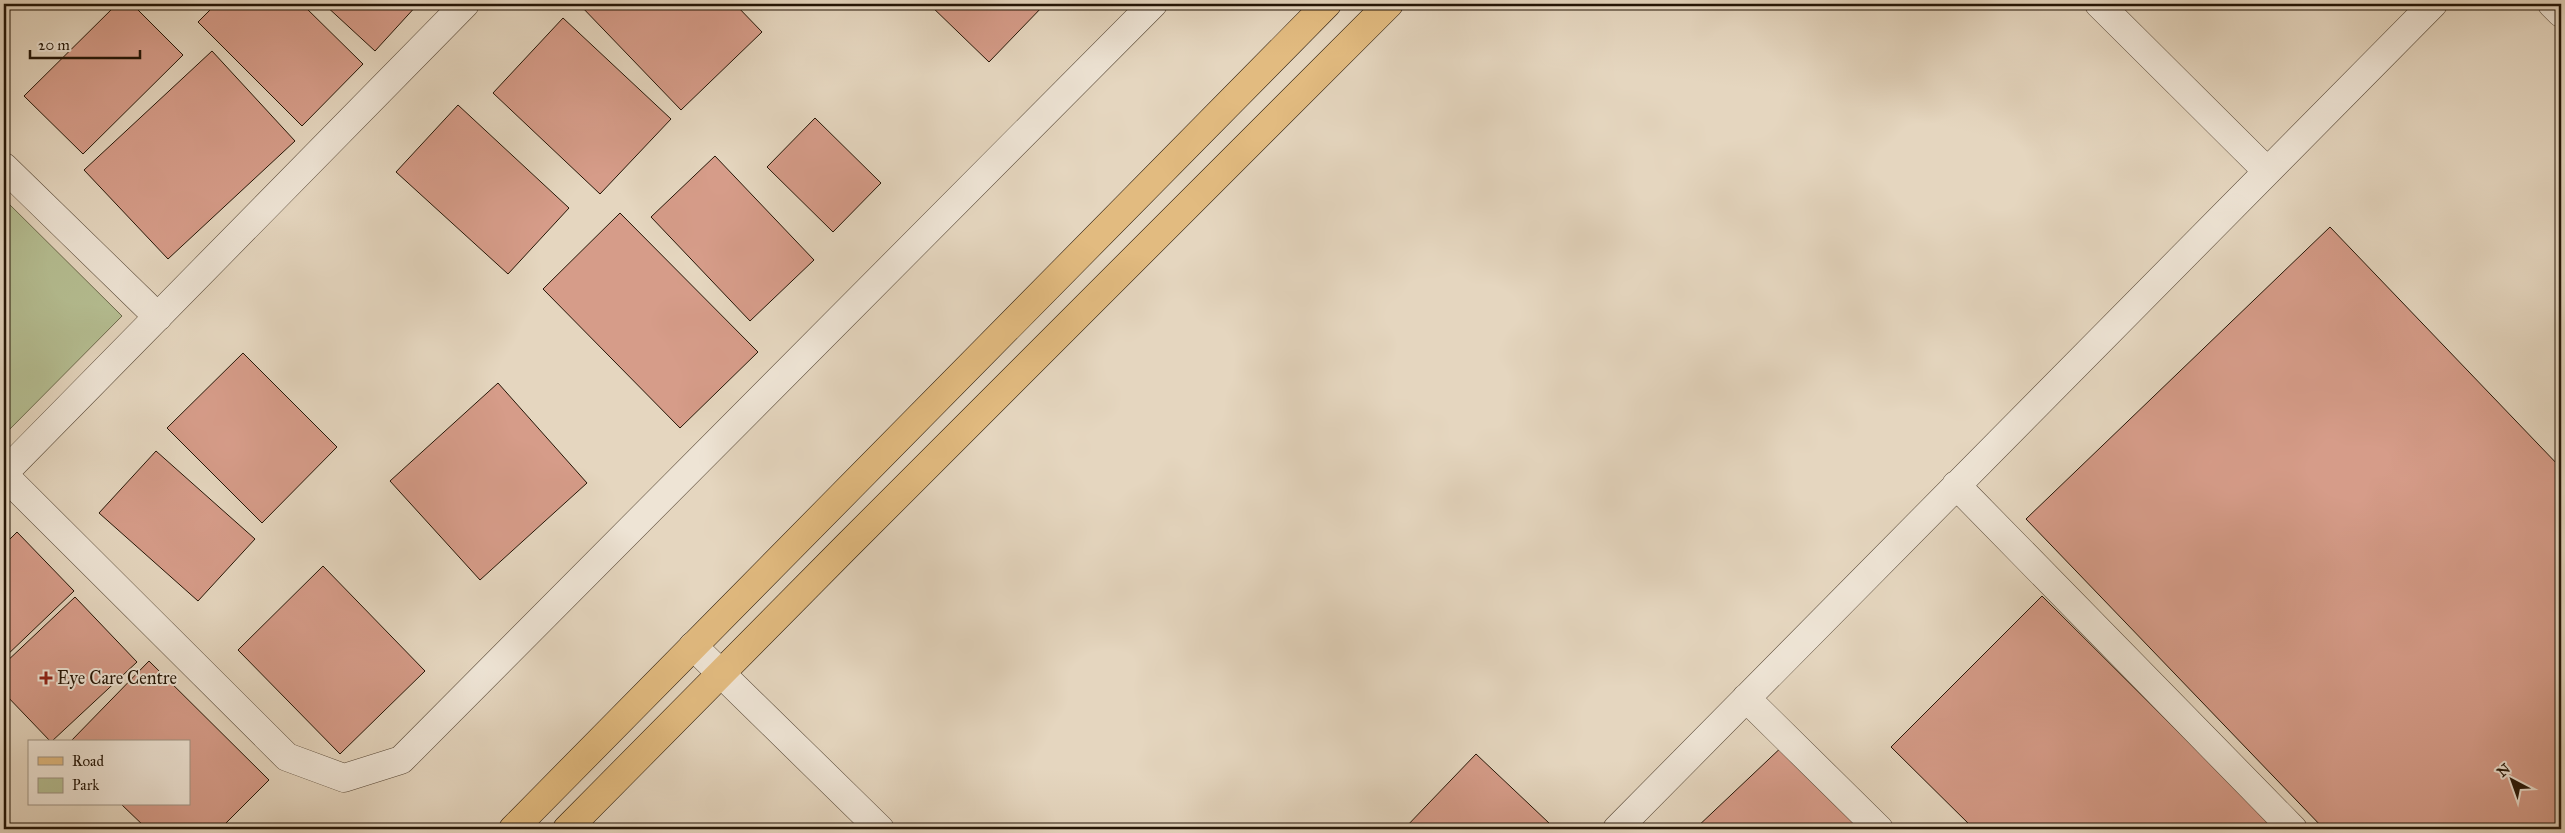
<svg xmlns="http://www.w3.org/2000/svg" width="2565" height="833" viewBox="0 0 2565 833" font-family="'IM FELL Great Primer',serif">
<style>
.green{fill:#b5be92;stroke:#6c6a4c}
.building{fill:#d69c89;stroke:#241506}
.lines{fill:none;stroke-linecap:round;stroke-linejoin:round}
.minor-casing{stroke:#544534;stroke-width:29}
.major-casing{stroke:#241506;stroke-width:29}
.minor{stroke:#eee4d5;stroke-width:28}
.major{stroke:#e2bb80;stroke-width:28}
.poi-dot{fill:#8f2418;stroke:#eee4d5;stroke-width:2}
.labels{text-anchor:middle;stroke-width:4;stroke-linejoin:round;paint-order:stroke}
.poi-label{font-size:18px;fill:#241506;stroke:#eee4d5;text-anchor:start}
</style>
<rect width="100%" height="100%" fill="#e5d6bf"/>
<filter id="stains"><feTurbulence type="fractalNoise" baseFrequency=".004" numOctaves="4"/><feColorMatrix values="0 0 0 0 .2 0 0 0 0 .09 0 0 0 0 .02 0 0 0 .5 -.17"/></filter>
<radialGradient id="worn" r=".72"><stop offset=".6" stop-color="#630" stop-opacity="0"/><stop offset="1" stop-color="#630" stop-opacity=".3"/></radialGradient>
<path class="green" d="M4,199L122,316L4,435Z"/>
<path class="building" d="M117,4H132L183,55L83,154L24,96Z
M216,4H302L363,64L302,126L198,22Z
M324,4H418L375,51Z
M579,4H735L762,32L681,110Z
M929,4H1045L989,62Z
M563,18L671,119L600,194L493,93Z
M212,51L295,141L168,259L84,170Z
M458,105L569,208L508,274L396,172Z
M815,118L881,183L833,232L767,167Z
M715,156L814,260L750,321L651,217Z
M620,213L758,352L680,428L543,289Z
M2330,227L2561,468V829H2324L2026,519Z
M243,353L337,447L262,523L167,428Z
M498,383L587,483L480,580L390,481Z
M156,451L255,539L198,601L99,513Z
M17,532L74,591L4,658V545Z
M323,566L425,671L340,754L238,650Z
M2042,596L2276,829H1974L1891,747Z
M75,597L137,662L51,742L4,693V664Z
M149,661L269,780L220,829H147L121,804H189V742H70Z
M1787,742L1871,829H1695Z
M1476,754L1549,823L1542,829H1404Z"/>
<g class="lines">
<defs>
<path id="minor" d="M2099,4L2267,171
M2552,4L2561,13
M4,167L158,317
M4,473L465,4
M4,475L287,757L344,778L401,760L1153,4
M1956,485L2293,829
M693,646L880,829
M1746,698L1879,829
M1617,829L2433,4"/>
<path id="major" d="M513,829L1327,4
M567,829L847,546L1389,4"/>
</defs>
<use href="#minor" class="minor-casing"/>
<use href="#major" class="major-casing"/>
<use href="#minor" class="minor"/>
<use href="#major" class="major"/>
</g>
<path class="poi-dot" d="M43.5 670.5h5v5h5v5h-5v5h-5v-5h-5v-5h5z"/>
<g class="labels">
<g class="poi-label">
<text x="57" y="684">Eye Care Centre</text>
</g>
</g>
<rect width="2565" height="833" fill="none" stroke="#e5d6bf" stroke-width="20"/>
<rect x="5" y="5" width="2555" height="823" fill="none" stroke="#241506" stroke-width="2.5"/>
<rect x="10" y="10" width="2545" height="813" fill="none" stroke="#241506"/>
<rect x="28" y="740" width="162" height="65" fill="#eee4d5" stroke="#9d9182"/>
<rect x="38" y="757" width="25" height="8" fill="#e2bb80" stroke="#9d9182"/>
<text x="72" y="766" font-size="15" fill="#241506">Road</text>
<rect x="38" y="778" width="25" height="15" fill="#b5be92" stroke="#9d9182"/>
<text x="72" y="790" font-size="15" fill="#241506">Park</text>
<g transform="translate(2512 780) rotate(319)" stroke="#eee4d5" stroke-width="4" paint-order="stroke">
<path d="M0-4L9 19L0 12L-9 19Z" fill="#241506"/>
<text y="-8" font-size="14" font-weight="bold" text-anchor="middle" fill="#241506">N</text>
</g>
<path d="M30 50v8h110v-8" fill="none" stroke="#241506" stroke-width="2.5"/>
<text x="38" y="50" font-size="15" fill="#241506" stroke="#eee4d5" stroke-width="4" paint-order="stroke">20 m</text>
<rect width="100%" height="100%" filter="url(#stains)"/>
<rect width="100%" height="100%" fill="url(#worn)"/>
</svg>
